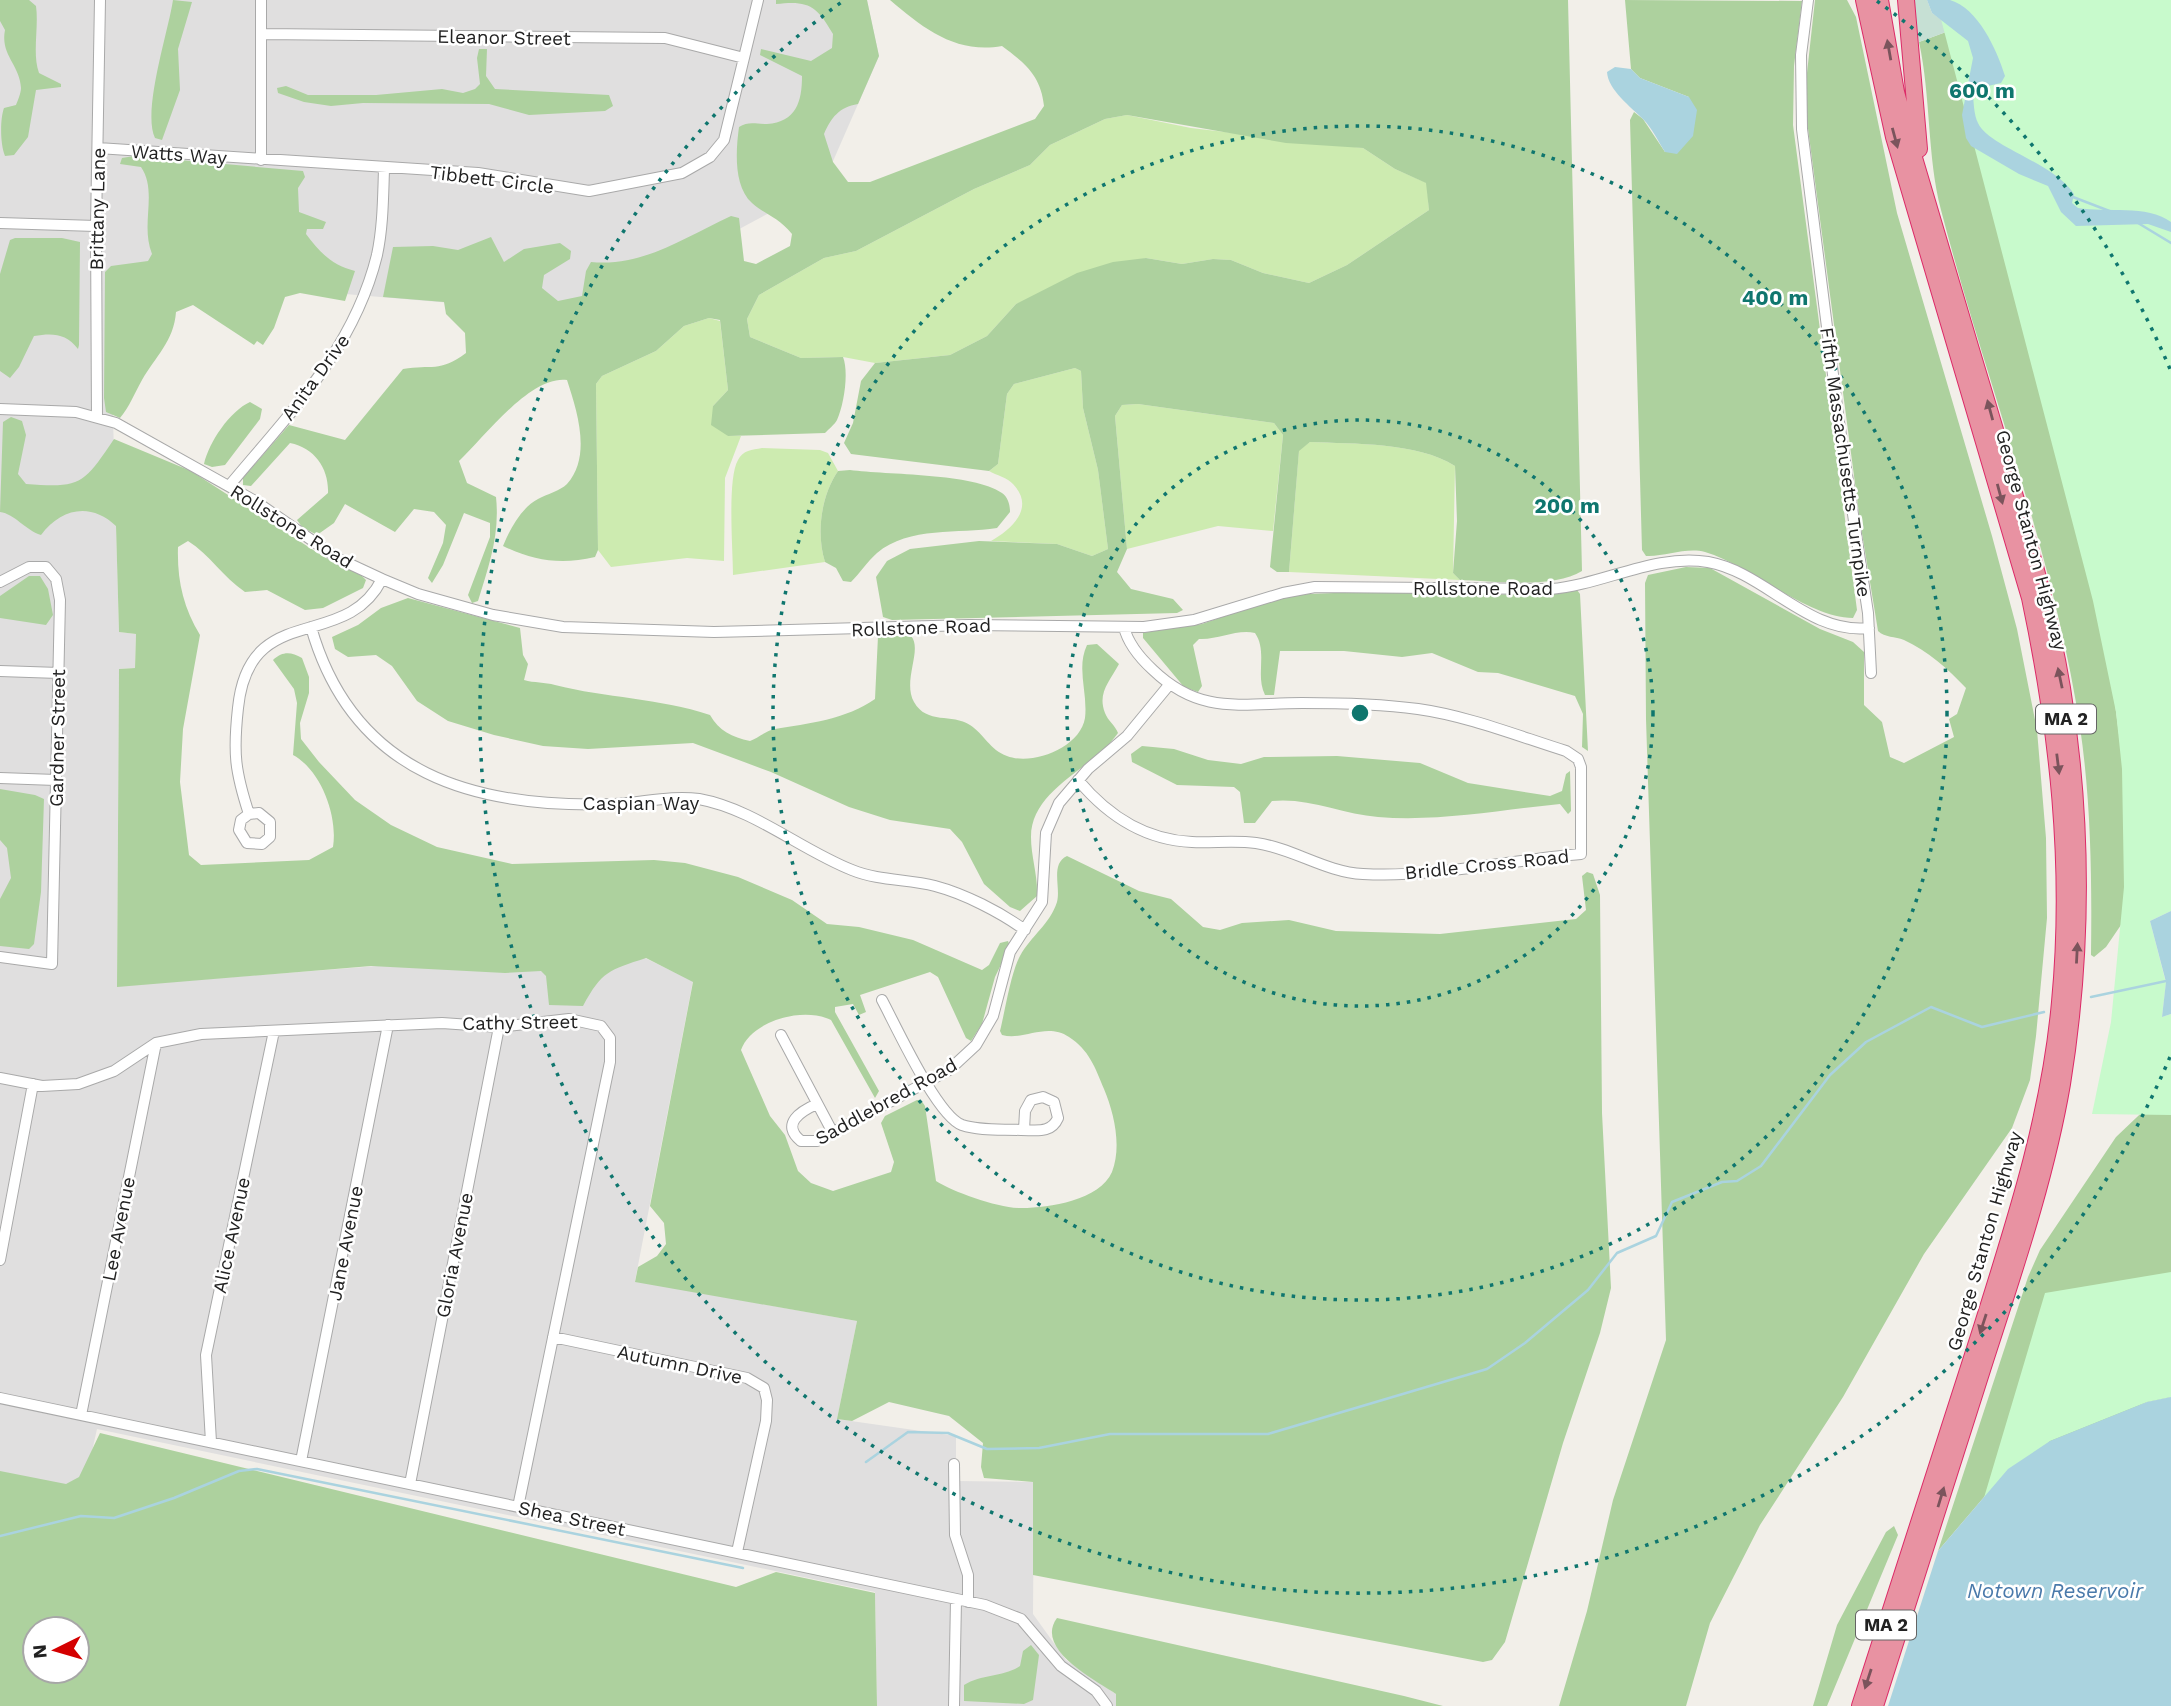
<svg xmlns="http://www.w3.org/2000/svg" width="2171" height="1706" viewBox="0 0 2171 1706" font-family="'Work Sans',sans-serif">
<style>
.residential{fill:#e0dfdf}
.grass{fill:#cdebb0}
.forest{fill:#add19e;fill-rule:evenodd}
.wetland{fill:#c6e0d4}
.park{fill:#c8facc}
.water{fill:#aad3df}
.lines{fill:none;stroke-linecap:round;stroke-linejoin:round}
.stream{stroke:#aad3df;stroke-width:2.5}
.minor-casing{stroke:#a9a9a9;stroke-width:12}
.highway-casing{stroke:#dc2a67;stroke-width:18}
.minor{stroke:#fff;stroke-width:10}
.highway{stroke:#e892a2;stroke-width:16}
.oneway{fill:#7b545c}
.ring{fill:none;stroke:#0f766e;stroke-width:3.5;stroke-dasharray:3.5 7}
.labels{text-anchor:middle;stroke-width:5;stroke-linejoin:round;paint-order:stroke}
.shield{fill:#fff;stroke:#646464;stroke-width:2}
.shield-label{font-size:18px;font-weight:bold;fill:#222}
.street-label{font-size:19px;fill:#222;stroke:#fff}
.water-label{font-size:21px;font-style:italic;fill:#4a7aab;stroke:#fff}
.centre{fill:#0f766e;stroke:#fff;stroke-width:3.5}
.ring-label{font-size:21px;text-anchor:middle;font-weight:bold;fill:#0f766e;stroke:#fff;stroke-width:5;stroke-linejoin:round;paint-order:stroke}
</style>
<rect width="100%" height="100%" fill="#f2efe9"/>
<path class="residential" d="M0,0H867L879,56L823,184L581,314L109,274L119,632L136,634L135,668L119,669L117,986L622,947L693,981L635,1281L857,1321L837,1419L956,1436V1481L1034,1482L1033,1614L1066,1660L1116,1694V1706H877L875,1592L97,1429L82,1496L0,1472Z"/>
<path class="grass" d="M1127,115L1191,128L1363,148L1395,169L1427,183L1429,210L1347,265L1309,283L1263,273L1231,260L1213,259L1182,264L1146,258L1016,304L987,336L950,355L875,363L843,357L801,358L750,337L747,319L759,295L824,258L856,251L974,189L1030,165L1050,145L1105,119Z
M709,318L720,321L728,390L713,406L728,436H741L725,478L724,561L687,558L611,567L598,550L596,384L602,376L656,351L684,326Z
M1075,368L1081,371L1083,408L1098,470L1108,549L1092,556L1057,544L991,541C1011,530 1036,508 1013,484C1008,478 996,475 989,471L998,464L1007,394L1014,384Z
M1138,404L1274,423L1283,435L1273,531L1218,526L1127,549L1115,416L1122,405Z
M1310,442C1353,444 1418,442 1455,466L1453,573L1460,580L1289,572L1299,450Z
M762,448L820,450L828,453L838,471C821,496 816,533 825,562L733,575C733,550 727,479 738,460C743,450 752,450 762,448Z"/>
<path class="forest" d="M0,0H29L36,6C39,27 32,54 39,73L61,84V87L36,90L28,137L14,155L5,156C0,144 0,119 4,108L16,105C18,100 21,93 21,88C20,65 0,55 5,30L0,21Z
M173,0L192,2L178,49L180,90L162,140L155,138C142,111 168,33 173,0Z
M776,0H867L879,56L858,104C839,107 831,118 824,134L833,162L848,182H870L1035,119L1044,106C1041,76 1025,63 1002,46C956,54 924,29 890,0H1568L1582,571C1553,589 1493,581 1460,580L1453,573L1457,521L1455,466C1418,442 1353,444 1310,442L1299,451L1289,572H1277L1270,567L1283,435L1274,423L1138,404L1122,405L1115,416L1127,549L1117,572L1131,589L1173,599L1183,610L1177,613L892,620L883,617L876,577L887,561L910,549L979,541L1057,544L1092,556L1108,549L1098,470L1083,408L1081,371L1075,368L1014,384L1007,394L998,464L989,471L851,454L844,443L853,423L861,381L875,363L950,355L987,336L1016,304L1077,273L1113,262L1146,258L1182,264L1213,259L1231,260L1263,273L1309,283L1347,265L1429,210L1426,183L1395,169L1363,148L1286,143L1127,115L1105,119L1050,145L1030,165L974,189L856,251L824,258L759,295L747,319L750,337L801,358L843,357C849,372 844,405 837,420C835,424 829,429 825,433L728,436L711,425L713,406L728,390L720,320L709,318L684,326L656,351L602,376L596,384L598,550L595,557C561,565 534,561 503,546C510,529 521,508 538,499C547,494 560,491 567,484C592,456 577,411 567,380C530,375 484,438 459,461L467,483L496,497C500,535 489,565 478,601L472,603L468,595L490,537V523L464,513L443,565L432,583L428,578L443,543L446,525L434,512L414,509L395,532L345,504L334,523L317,535L302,527L297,520L328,493C329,469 315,448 290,443L251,486L243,485V478L289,425L345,440L403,369C432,364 439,373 466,353L465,333L446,314L444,302L383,297L393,247L433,246L458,250L491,237L504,262L524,249L560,243L571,251L570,259L544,275L542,288L558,301L582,296L586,271L591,262C644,267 685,237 731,216L739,218L744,261L756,264L790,246L792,234C777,216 767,216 752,203C733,186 736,149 739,127C748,121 756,124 767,124C796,122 802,102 802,76L760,55L761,49L811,61L832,48L833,34C817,6 809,0 776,4Z
M1625,0L1802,1L1794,66L1793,125L1857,610L1853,618C1805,617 1752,566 1705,552C1686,547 1665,557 1646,556L1642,550L1630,120L1634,112L1643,119L1665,152L1689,97L1640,78L1631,69Z
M1815,0H1847L1856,17L1897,213L1992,536L2017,629L2037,730L2046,838L2047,918L2036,1036L2030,1080L2012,1128L1924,1254L1843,1397L1760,1525L1710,1623L1686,1706H1559L1587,1611L1613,1500L1666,1340L1646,719L1645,583L1648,575L1686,567L1710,568L1820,629L1853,642L1864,652V705L1882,722L1890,757L1904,763L1954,737L1949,719L1957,714L1966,688C1948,669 1928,651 1904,640C1895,636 1885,638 1878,631L1860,521L1807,121L1806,82Z
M1954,29L2048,186L2140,897L2106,947L2094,957L2091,955C2092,879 2091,802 2080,727C2053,550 1986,383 1941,210C1927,156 1931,97 1919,42Z
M479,49H487L486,76L495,89L609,95L613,106L605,111L529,115L489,104L363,103L331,106L304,102L278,93L277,88L286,86L308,95H376L442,89L463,93L475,89L480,84L477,58Z
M134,156L303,171L305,177L298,188L299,212L326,222L323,229H307L306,234C320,253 332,265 355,271L345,301L300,293L285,297L274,328L263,345L257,341L254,345L193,305L176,312C174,341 155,357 142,380C134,394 130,406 120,418L106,412L104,398L105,272L111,266L148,261L152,254C140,224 158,192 141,167L120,164L122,158Z
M15,238H62L80,242L79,345L78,349C66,333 52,333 34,336L19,367L10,378L0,371V274L10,240Z
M250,402L262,409L260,419L225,465L212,467L204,464C209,442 230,411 250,402Z
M11,417L22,421L26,435L18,474L26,484C81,488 83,485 114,439L191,471L324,557L359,573L366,580L363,588L323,608L305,610L267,590L245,592C223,577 210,555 188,541L178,547C177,580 183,607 200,635L183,729L180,782L189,855L201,865L309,860L333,847C338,816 321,770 293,755L297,703L294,689L273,660C283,651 291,652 302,658L309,677V693L300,723L301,739L319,762L355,800L391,825L437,847L512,864L654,860L685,863L738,877L792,900L827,924L859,927L913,940L982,970L989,965L1000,943L1008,941L1010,946L995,977L982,1024L971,1041L966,1038L938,977L930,972L860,995L866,1012L859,1015L853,1004L835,1007V1012L879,1091L875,1098L831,1020C803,1006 751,1021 741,1050L770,1116L785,1135L798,1171L811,1183L833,1191L891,1172L894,1162L881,1123L885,1116L917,1100H921L925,1106L936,1181C953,1192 1001,1209 1022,1208C1049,1208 1100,1200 1112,1172C1122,1146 1114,1113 1104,1089C1095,1067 1089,1050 1069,1037C1046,1022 1024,1041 1002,1035L1000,1031C1005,1011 1011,972 1020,956C1031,936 1050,924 1057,902C1061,887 1050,864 1067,856L1139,891L1171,899L1203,927L1220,930L1242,923L1289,920L1336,931L1440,934L1576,919L1586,910L1582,876L1587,872L1593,874L1600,895L1602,1113L1611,1288L1600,1333L1563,1443L1505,1642L1492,1660L1483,1662L1033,1575V1482L984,1478L981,1467L983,1443L949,1416L889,1402L852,1421L837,1419L857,1321L635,1282L638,1267L657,1256L666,1244L664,1223L650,1206L693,982L646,958C609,970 602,971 583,1006L549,1005L546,976L541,971L505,973L371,966L117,987L119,669L135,668L136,634L119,632L116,526C91,502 61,508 41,535C25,530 15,514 0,512L3,422Z
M850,470C887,475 974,473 1002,493C1008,497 1010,505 1010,512L997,528C959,534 909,526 877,553C867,562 860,573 851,582L843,581L836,568L825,562C816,533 821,496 838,471Z
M29,576H40L48,589L53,615L46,625L0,618V596Z
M1577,590L1580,594L1588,751L1582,747L1583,714L1575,696L1498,673L1478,672L1432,653L1402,657L1344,651H1280L1274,695H1265C1255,675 1268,652 1255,633C1236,629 1219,640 1199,639L1193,645L1202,686L1198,692L1184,687L1143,638V632L1202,624L1284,595L1384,591L1528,595Z
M408,598L520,628L523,655L528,664L524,680C534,683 545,682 555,685C606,698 659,698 710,715C719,731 732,737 750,741C758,738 767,730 775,729C807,724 847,719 875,699L878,636H911C923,649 902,681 914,702C927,725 952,713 970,725C984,734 990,750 1007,756C1032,766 1080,748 1085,718C1088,693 1076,668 1087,645L1097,644L1119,664C1110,681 1097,693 1105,713C1108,721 1115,725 1118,733C1092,770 1031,789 1031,837C1031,857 1038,875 1037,896L1020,911L1010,907L984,884L962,842L950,829L890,820L849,807L771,772L693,743L588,749L543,746L494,735L448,721L417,701L392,666L376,655L348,657L335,649L332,637L358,625L381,608Z
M1142,746L1174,749L1208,760L1241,764L1264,757L1337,756L1420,763L1468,783L1550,796L1562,791L1566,774L1570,771L1571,811L1568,814L1560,804C1500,810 1438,822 1378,817C1343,814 1307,797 1272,801L1255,823H1244L1240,792L1234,787L1177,785L1132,762L1131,754Z
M0,789L35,795L44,799L41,892L34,944L29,949L0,946V899L11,878L7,848L0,840Z
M2171,1077V1397L2147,1402L2008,1469L1938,1551L2028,1277L2040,1250L2116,1137L2157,1098Z
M100,1433L736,1587L776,1572L875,1593L877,1706H0V1471L66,1484L79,1477ZM35,1629H77V1671H35Z
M1894,1526L1898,1535L1827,1706H1813L1837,1625L1886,1532Z
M1057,1618L1404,1696L1443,1706H1116V1694C1095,1680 1034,1649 1057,1618Z
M1031,1645L1039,1655L1033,1700L1024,1704L964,1701V1685C982,1674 1004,1677 1020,1666L1023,1651Z"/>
<path class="wetland" d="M1912,0H1927L1932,13L1954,29L1919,42Z"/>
<path class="park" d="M1936,0H2171V911L2150,921L2166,983L2162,1017L2171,1014V1115L2092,1114L2111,1022L2124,887L2122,769L2116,712L2093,601Z
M2171,1272V1397L2147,1402L2050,1441L1983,1501L2045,1293Z"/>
<path class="water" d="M1927,0C1934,0 1943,0 1950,0C1978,8 1997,50 2005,76L2001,83L1979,88L1973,96C1974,105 1974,115 1978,123C1989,147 2053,162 2074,194L2072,203L2078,208C2106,213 2147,204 2171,222V232L2148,224L2076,226L2061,212L2048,186L2019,174L1971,146L1966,138L1962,115L1973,58L1968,41L1932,13Z
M1615,67L1631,69L1640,78L1689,97L1697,110L1693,136L1677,154L1665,152C1658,141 1652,128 1643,119C1631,107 1608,90 1607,72Z
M2171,911V1014L2162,1017L2166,982L2150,921Z
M2171,1397V1706H1888L1938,1551L2008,1469L2050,1441L2147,1402Z"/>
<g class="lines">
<path class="stream" d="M2073,197L2112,212
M2138,223L2171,243
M2091,997L2171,980
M866,1462L908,1432L948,1433L987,1449L1039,1448L1110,1434H1268L1487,1369L1525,1343L1588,1290L1617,1253L1656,1236L1672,1202L1722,1182L1737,1181L1761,1166L1830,1075L1866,1042L1931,1007L1982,1027L2044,1012
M0,1536L81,1516L114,1518L174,1498L239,1471L257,1469L743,1568"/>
<defs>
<path id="minor" d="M1808,0L1801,55L1802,129L1839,422L1868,613L1871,673
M262,34L665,38L744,58
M98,148L478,173L589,191L682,173L710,157L724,140L758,0
M261,160V0
M0,223L96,226
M0,409L76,412L116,423L255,501L339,559L382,579L418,594L493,615L563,627L714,632L969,625L1144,627L1194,620L1283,593L1315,587L1551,589C1602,585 1656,553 1708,562C1765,572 1808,635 1869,628
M97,417L96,226L100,0
M229,486C289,414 354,349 377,255C383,227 383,198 384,170
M311,627C353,775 475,809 615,804C642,803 671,795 699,799C754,809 801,850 852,870C879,881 908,879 935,886C965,894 1000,912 1025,930
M0,671L59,673
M0,778L56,780
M1078,780C1108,816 1144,840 1192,842C1213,843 1235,840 1256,843C1293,848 1325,872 1363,874C1435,878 1509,860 1581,854V767L1578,759L1566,751C1518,736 1468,716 1418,709C1380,704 1340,703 1302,703C1242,703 1201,716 1153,670C1140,658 1128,644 1124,627
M249,814L259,813L270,822V837L262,844L247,843L239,830L241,820L249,814C235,771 233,753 238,708C249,599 345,653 382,579
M0,957L52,964L60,600L56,579L46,567H29L0,582
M882,1000C896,1026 937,1116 962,1125C980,1131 1002,1129 1021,1130C1036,1130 1051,1134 1058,1118L1054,1102L1043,1097L1031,1100L1025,1111L1024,1130
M781,1035L833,1133
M0,1078L42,1086L78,1084L114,1071L156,1043L201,1034L442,1023L499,1027L569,1019L601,1026L610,1038V1062L518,1507
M817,1104C801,1111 780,1124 801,1141H817L949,1070L976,1045L993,1016L1010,952L1042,902L1046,833L1059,803L1088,769L1127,736L1169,685
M0,1260L33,1084
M553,1337L747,1378L764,1388L767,1400L766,1421L737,1552
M0,1398L985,1605L1021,1619L1061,1666L1096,1691L1107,1706
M81,1415L156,1043
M211,1442L206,1355L274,1031
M301,1461L388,1025
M954,1464L955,1535L968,1575V1602
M410,1484L499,1027
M954,1706L956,1600"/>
<path id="highway" d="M1906,0L1919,149
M1860,1706C1900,1580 1941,1455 1981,1330C2015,1222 2050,1115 2060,1002C2073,866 2058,731 2030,598L1894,137L1864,0
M1875,1706C1910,1595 1945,1484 1981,1373C2011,1279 2045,1183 2062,1084C2083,954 2083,819 2062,688C2049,608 2025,530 2002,453C1971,349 1939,245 1909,141L1896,92L1880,0"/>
</defs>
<use href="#minor" class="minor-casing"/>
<use href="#highway" class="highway-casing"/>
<use href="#minor" class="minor"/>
<use href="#highway" class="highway"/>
</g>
<defs><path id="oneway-solid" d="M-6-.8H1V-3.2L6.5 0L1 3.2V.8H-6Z" transform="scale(1.75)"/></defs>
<g class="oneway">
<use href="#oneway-solid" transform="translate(1889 50) rotate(-100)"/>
<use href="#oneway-solid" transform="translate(1895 138) rotate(75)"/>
<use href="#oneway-solid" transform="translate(1990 410) rotate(-105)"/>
<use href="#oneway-solid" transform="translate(2000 494) rotate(75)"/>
<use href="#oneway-solid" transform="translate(2060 678) rotate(-102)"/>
<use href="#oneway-solid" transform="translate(2058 764) rotate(83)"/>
<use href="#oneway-solid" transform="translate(2077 953) rotate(-87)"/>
<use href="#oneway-solid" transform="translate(1983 1324) rotate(108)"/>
<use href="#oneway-solid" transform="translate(1941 1497) rotate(-73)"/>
<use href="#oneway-solid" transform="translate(1868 1679) rotate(108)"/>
</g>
<g class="ring">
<circle cx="1360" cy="713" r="293"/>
<circle cx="1360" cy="713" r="587"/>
<path d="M2170 1057A880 880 0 1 1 843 1M1877 1A880 880 0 0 1 2170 369"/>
</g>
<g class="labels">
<g class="shield">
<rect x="2036" y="704.5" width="60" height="29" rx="5"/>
<rect x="1856" y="1610.5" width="60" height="29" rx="5"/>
</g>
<g class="shield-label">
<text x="2066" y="725">MA 2</text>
<text x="1886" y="1631">MA 2</text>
</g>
<g class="street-label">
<text transform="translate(504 37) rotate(1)" y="7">Eleanor Street</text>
<text transform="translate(179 154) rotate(4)" y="7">Watts Way</text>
<text transform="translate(492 179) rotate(7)" y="7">Tibbett Circle</text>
<text transform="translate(97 209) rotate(-89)" y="7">Brittany Lane</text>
<text transform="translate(315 377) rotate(-54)" y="7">Anita Drive</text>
<text transform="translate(1846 462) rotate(82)" y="7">Fifth Massachusetts Turnpike</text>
<text transform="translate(292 526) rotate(32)" y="7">Rollstone Road</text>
<text transform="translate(2032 540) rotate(75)" y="7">George Stanton Highway</text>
<text x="1483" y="595">Rollstone Road</text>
<text transform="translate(921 627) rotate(-2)" y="7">Rollstone Road</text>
<text transform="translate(57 738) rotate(-89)" y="7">Gardner Street</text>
<text x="641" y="810">Caspian Way</text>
<text transform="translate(1487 864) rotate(-6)" y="7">Bridle Cross Road</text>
<text transform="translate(520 1022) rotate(-1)" y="7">Cathy Street</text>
<text transform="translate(886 1101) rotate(-29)" y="7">Saddlebred Road</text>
<text transform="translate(118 1229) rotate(-79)" y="7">Lee Avenue</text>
<text transform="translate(231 1235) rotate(-78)" y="7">Alice Avenue</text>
<text transform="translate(1984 1241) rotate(-74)" y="7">George Stanton Highway</text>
<text transform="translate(345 1243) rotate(-79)" y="7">Jane Avenue</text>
<text transform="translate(454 1255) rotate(-79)" y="7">Gloria Avenue</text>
<text transform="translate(680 1364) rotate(12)" y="7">Autumn Drive</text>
<text transform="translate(572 1518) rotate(12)" y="7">Shea Street</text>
</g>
<g class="water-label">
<text x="2055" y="1598">Notown Reservoir</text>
</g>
</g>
<circle cx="1360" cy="713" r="10" class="centre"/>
<g class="ring-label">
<text x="1982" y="98">600 m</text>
<text x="1775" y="305">400 m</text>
<text x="1567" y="513">200 m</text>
</g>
<g transform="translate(56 1650) rotate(265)"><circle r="33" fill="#ffffff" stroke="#a7a7a7" stroke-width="2"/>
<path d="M0-5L12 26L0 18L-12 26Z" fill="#d40000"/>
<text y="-10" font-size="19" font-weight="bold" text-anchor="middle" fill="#222222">N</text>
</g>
</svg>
